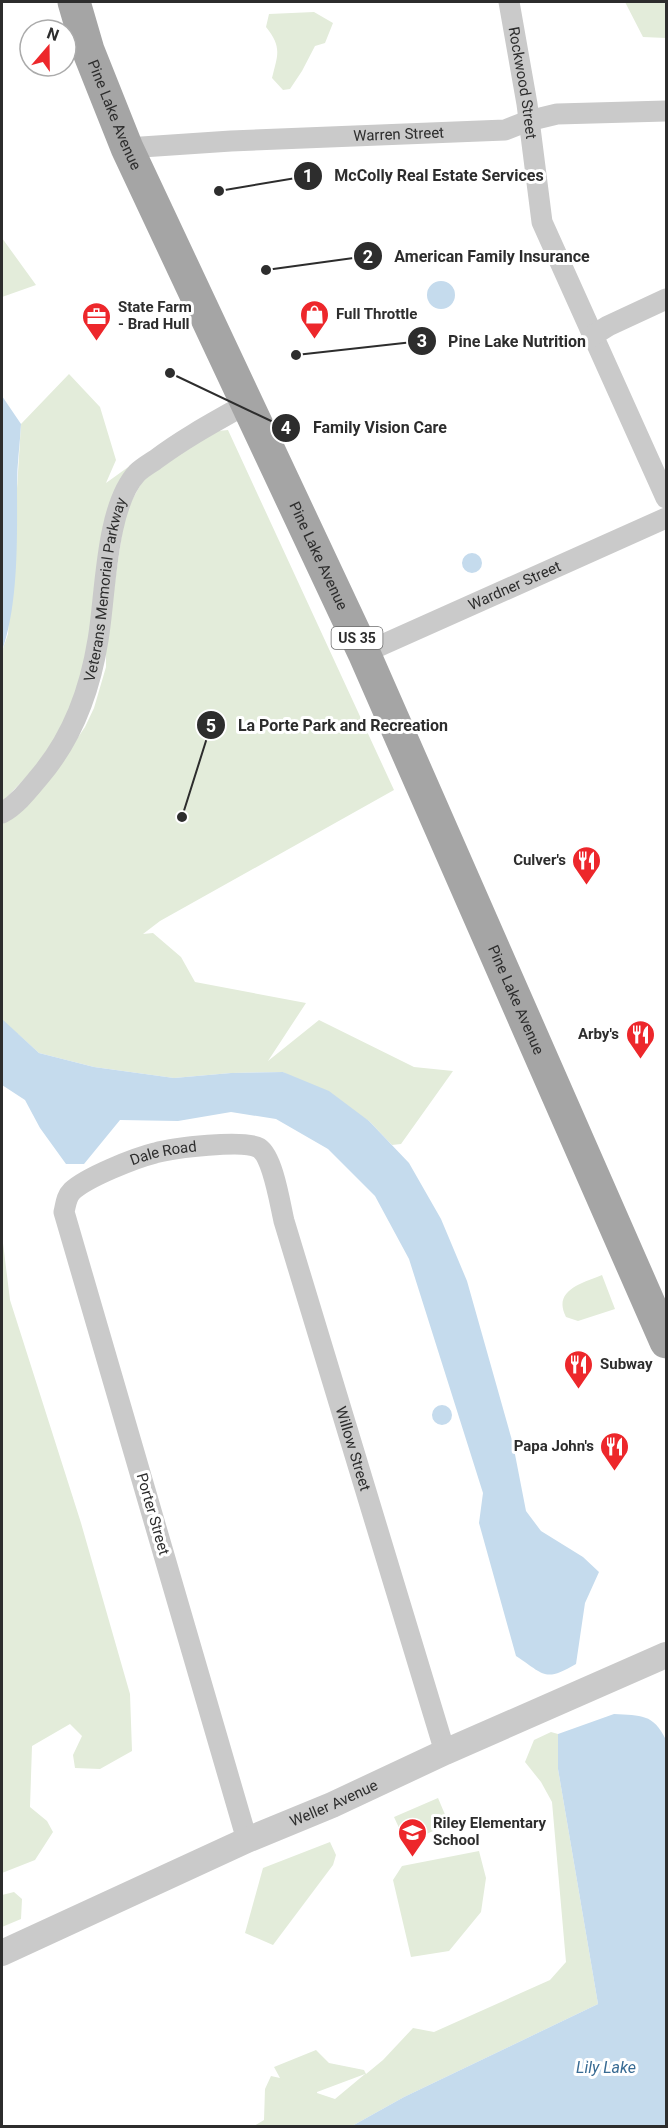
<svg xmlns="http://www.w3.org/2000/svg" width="668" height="2128" viewBox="0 0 668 2128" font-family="Roboto,sans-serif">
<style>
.green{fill:#e3ecda;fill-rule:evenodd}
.water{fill:#c5dbed}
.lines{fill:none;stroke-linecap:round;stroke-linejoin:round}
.minor{stroke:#cacaca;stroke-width:21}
.tertiary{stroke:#cacaca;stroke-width:26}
.primary{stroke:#a5a5a5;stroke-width:33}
.labels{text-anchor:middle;stroke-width:6;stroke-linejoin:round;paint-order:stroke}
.shield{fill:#fff;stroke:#6c6c6c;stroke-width:1.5}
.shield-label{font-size:14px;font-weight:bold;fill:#2d2d2d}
.street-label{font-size:15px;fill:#2d2d2d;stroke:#fff}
.poi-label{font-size:15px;font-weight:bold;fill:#2d2d2d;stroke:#fff;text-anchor:start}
.water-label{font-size:16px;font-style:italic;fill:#386b93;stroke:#fff}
.leader{fill:none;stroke:#2d2d2d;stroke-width:2}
.callout-dot{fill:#2d2d2d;stroke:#fff;stroke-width:2}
.mark-label{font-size:18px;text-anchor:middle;font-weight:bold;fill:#fff}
.callout-label{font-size:16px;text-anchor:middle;font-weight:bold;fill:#2d2d2d;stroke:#fff;stroke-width:6;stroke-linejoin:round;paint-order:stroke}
</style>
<rect width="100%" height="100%" fill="#fff"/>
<path class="green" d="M625,2H666V38L643,37Z
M314,12L333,23L325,43L315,46L302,71L290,89L283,90L272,78C278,54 282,47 266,27L269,14Z
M2,238L36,285L2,297Z
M69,374L100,407L116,460L106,483L131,465L86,659L67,720L37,766L2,802V651L8,634L21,424Z
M228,430L394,790L160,921L143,934L153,933L181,957L195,982L306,1003L268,1061L319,1020L414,1067L453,1071L401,1144L392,1145L369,1121L283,1072L231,1073L174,1078L94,1067L39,1053L18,1034L2,1047V821L64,758L85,727L94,708L106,667V643L125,513L142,482L164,462L218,431Z
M2,1235L10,1300L81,1523L130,1694L132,1751L100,1769L75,1768L73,1755L82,1736L70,1724L32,1746L30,1807L47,1821L53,1832L35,1860L2,1873Z
M602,1275L615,1309L578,1321L566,1317C552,1290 583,1283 602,1275Z
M551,1732L558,1734V1769L598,2004L404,2097L352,2126H254L264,2120L265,2089L271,2076L280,2078L274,2067L316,2050L329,2063L364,2070L366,2074L383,2060L413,2028L434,2032L550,1980L566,1962L552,1802L541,1782L525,1762L534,1740ZM365,2074L335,2099L317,2093V2092Z
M438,1798L449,1824L406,1843L394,1817Z
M330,1842L336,1855L333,1865L273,1945L245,1933L263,1868Z
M479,1851L486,1878L481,1912L449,1951L411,1957L393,1880L402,1866Z
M14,1892L22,1899L21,1919L2,1927V1895Z"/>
<path class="water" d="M427 295a14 14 0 1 1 28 0a14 14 0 1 1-28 0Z
M2,396L21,424C20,444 17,464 17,484C17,537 19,602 2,651Z
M462 563a10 10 0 1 1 20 0a10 10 0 1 1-20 0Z
M2,1019L39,1053L94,1067L174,1078L231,1073L283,1072L329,1091L369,1121L409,1163L441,1219L467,1281L513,1444L526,1511L541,1531L583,1557L599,1572L585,1603L576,1664C544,1683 544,1674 516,1656L479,1523L483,1493L409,1259L375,1196L328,1149L276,1119L231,1112L178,1121L120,1120L84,1164H66L40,1128L25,1100L2,1085Z
M432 1415a10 10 0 1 1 20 0a10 10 0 1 1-20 0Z
M614,1714C641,1716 653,1713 666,1740V2126H352L404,2097L598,2004L558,1769V1734Z"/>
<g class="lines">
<g class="minor">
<path id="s1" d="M509,2L527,104L542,222L666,498"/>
<path id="s2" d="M127,148L231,141L505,130L528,121L557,114L666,111"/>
<path d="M592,336L608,326L666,299"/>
<path id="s3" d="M364,653L666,518"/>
<path id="s4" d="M2,813C17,805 29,789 40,776C73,737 90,690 98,640C106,594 105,508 137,473C142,468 149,464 155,460C184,438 216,421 248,403"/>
<path id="s5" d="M247,1840L64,1212C66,1204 66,1197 72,1191C87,1177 135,1158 155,1153C173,1148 244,1139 259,1148C273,1157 280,1204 284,1221L445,1752"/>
</g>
<path class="tertiary" id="s6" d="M2,1953L247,1840L332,1805L445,1752L666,1655"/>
<path class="primary" id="s7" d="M74,2L88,50L127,148L364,653L666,1342"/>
</g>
<defs>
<symbol id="shop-pin" viewBox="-11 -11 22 30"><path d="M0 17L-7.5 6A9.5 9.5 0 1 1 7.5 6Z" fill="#ed272b" stroke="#fff"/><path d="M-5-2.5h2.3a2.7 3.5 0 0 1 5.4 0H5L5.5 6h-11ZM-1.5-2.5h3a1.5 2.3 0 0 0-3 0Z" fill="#fff"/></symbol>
<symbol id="office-pin" viewBox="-11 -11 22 30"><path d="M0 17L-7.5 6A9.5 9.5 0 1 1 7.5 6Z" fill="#ed272b" stroke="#fff"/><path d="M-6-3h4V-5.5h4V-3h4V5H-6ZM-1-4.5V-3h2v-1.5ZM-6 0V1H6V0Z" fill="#fff"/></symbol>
<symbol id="restaurant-pin" viewBox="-11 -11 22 30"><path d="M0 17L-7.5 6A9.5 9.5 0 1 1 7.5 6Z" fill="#ed272b" stroke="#fff"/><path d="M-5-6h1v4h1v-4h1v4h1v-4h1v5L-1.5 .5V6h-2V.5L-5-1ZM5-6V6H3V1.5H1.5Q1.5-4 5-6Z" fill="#fff"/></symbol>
<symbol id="school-pin" viewBox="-11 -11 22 30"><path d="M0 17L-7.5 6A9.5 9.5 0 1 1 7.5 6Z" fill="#ed272b" stroke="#fff"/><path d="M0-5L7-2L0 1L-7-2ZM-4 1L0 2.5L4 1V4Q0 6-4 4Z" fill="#fff"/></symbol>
</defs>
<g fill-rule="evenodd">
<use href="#shop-pin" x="298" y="298" width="33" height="45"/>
<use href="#office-pin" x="80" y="300" width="33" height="45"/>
<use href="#restaurant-pin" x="570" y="844" width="33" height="45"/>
<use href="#restaurant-pin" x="624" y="1018" width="33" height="45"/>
<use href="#restaurant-pin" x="562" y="1348" width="33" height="45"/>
<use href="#restaurant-pin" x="598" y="1430" width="33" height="45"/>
<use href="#school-pin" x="396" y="1816" width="33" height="45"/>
</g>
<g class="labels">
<rect class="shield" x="331.5" y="627" width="51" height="22" rx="4.5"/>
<g class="shield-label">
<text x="357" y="643">US 35</text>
</g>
<g class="street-label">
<text dy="5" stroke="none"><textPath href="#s1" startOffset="82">Rockwood Street</textPath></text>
<text dy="5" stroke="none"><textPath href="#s7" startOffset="120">Pine Lake Avenue</textPath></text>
<text dy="5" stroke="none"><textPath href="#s2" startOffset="272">Warren Street</textPath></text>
<text dy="5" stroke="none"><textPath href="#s7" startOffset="606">Pine Lake Avenue</textPath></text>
<text dy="5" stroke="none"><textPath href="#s3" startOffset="165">Wardner Street</textPath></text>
<text dy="5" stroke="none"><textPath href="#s4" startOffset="254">Veterans Memorial Parkway</textPath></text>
<text dy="5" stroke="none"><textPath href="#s7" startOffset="1092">Pine Lake Avenue</textPath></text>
<text dy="5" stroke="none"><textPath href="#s5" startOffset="777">Dale Road</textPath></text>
<text dy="5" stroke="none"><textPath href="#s5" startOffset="1190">Willow Street</textPath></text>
<text transform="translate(153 1514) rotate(74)" y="5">Porter Street</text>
<text dy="5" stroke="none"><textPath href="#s6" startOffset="364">Weller Avenue</textPath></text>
</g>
<g class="poi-label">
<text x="118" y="312">State Farm<tspan x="118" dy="17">- Brad Hull</tspan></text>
<text x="336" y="319">Full Throttle</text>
<text x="566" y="865" text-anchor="end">Culver's</text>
<text x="619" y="1039" text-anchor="end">Arby's</text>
<text x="600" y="1369">Subway</text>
<text x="594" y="1451" text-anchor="end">Papa John's</text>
<text x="433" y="1828">Riley Elementary<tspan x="433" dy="17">School</tspan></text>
</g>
<g class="water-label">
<text x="606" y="2073">Lily Lake</text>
</g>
</g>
<path class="leader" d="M219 191L308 176M266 270L368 256M296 355L422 341M170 373L286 428M182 817L211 725"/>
<g class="callout-dot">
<circle cx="219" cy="191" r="6"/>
<circle cx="266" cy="270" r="6"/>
<circle cx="296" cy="355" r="6"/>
<circle cx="170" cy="373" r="6"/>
<circle cx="182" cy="817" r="6"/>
<circle cx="308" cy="176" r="15"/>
<circle cx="368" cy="256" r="15"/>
<circle cx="422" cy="341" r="15"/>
<circle cx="286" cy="428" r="15"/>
<circle cx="211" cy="725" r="15"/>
</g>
<g class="mark-label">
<text x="308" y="182">1</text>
<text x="368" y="263">2</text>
<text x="422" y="347">3</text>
<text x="286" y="434">4</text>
<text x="211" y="732">5</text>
</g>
<g class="callout-label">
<text x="439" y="181">McColly Real Estate Services</text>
<text x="492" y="262">American Family Insurance</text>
<text x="517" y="347">Pine Lake Nutrition</text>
<text x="380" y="433">Family Vision Care</text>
<text x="343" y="731">La Porte Park and Recreation</text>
</g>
<rect width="668" height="2128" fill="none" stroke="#2d2d2d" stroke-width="6"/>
<g transform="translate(48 48) rotate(20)"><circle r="28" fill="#ffffff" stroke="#ababab" stroke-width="1.5"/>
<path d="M0-4.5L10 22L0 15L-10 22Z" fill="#ed272b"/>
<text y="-9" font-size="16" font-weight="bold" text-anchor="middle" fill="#2d2d2d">N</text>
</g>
</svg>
